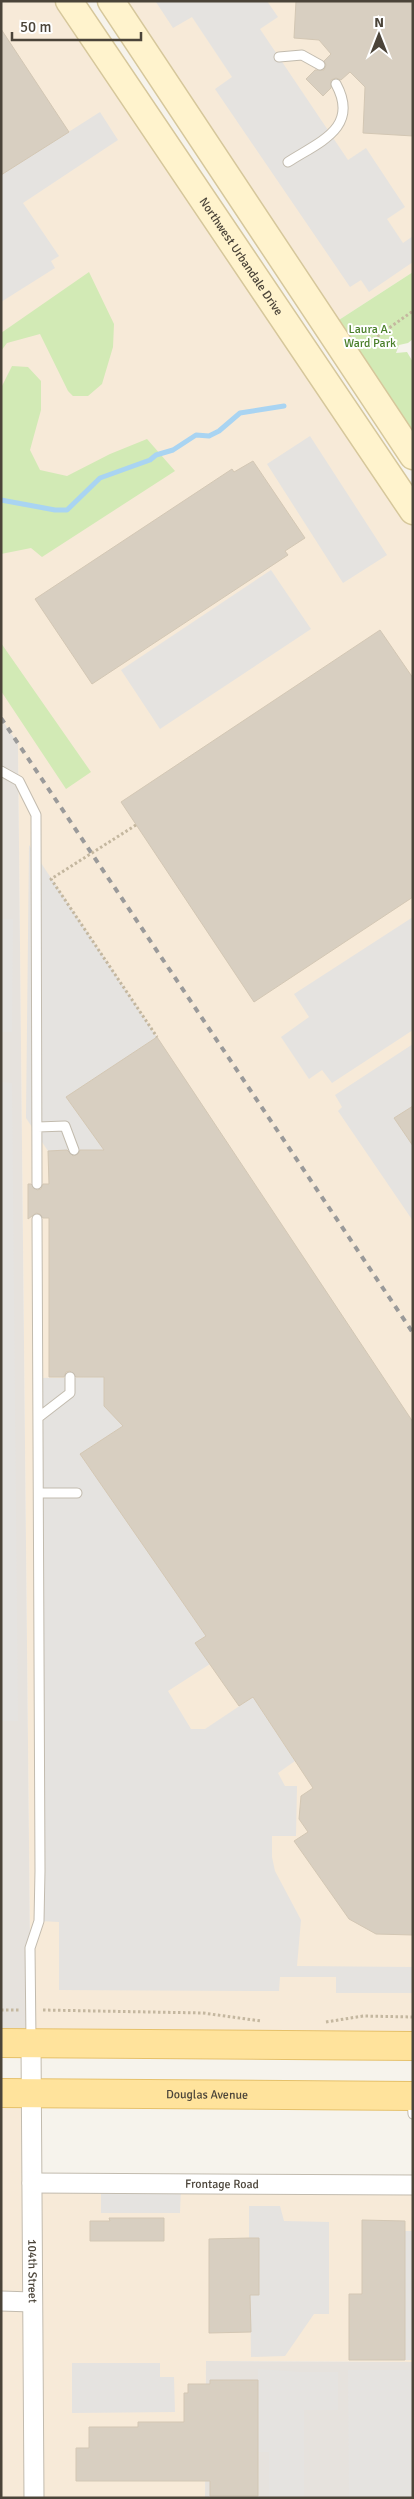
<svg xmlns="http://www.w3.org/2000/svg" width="414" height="2499" viewBox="0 0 414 2499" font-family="Signika,sans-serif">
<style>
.commercial{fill:#f7ead8}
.industrial{fill:#e6e2dd}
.green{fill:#d2eab5}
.parking{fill:#e5e3e0}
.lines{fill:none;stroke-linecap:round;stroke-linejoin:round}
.stream{stroke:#a9d4f2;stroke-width:5}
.building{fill:#d8cfc1;stroke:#d3c7b4}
.service-casing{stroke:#c2bbae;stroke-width:11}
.minor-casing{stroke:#c2bbae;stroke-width:21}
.secondary-casing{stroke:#d6c79b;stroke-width:29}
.primary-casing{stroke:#e6c16a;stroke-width:30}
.path{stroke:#c4b79f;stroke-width:3;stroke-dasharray:2.5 2.5;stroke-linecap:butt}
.service{stroke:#fff;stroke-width:9}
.minor{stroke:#fff;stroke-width:19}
.secondary{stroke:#fff3cd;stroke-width:26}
.primary{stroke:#ffe39c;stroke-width:28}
.rail{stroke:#9a9a9a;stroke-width:4;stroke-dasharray:6 6;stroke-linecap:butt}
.path-bridge{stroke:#c4b79f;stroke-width:3;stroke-dasharray:2.5 2.5;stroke-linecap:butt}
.labels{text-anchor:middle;stroke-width:4;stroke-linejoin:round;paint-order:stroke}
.street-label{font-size:12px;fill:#4b4439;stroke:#fff}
.park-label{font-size:12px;fill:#4a7f2a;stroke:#fff}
</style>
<rect width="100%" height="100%" fill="#f6f3ec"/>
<path class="commercial" d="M1,1H69L413,511V2046L31,2043L18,744L1,718Z
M111,1H413V272L328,327Z
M1,2093H31L32,2183L413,2185V2362L206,2361L205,2498H1Z"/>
<path class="industrial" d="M1,718L18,744L31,2043H1Z
M206,2361L413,2362V2498H205Z"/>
<path class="green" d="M89,272L114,324L113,347L102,384L88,396H73L68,391L40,334L7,343L1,351V333Z
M413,272V339L408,343L399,345L396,353L407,352L413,362V443L328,327Z
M12,366L28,367L41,381V410L30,450L40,470L67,476L110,454L147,439L175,471L42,557L31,548L1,554V388Z
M1,643L91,772L66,789L1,691Z"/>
<path class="parking" d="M267,1L278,17L260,29L348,160L366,148L405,207L387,219L403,243L413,236V262L369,292L361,280L350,287L215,89L232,77L192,17L173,28L156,2Z
M100,112L118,140L23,203L59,256L51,261L55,268L1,302V175Z
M310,436L387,555L343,583L267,464Z
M271,570L311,629L160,729L121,670Z
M29,845L157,1037L66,1097L104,1150L48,1151L26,1118Z
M413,917V1030L332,1083L322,1070L309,1079L281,1037L309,1017L294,994Z
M1,919H13L12,1032H1Z
M413,1044V1106L395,1118L413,1146V1221L338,1111L342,1107L335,1095Z
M1,1082L12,1083L18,1721H1Z
M104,1377V1406L123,1426L80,1454L206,1636L195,1643L210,1664L168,1691L191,1729H205L253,1697L295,1761L278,1773L285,1786H297L296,1836H272V1857L275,1871L301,1920L297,1966L413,1967V1993H336V1977H280L279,1991L59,1990V1922L39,1921V1378Z
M101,2184L181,2185L180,2213H101Z
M249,2206H280L284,2221L329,2222V2314H314L285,2356L251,2357L250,2295H259L249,2238Z
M405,2231H413V2360H405Z
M72,2363H160V2377H174L175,2412L72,2413Z
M258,2369L300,2372H338V2410H304V2498H269V2452H258Z
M348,2370H413V2498H349Z"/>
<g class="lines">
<path class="stream" d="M1,500L55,510H67L100,478L150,460L156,455L173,450L196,435L209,436L219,431L240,413L284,406"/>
</g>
<path class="building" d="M296,1H413V136L363,133L365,87L350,72L341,80L336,78L331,80V88L323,96L306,79L315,70H324L326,65L324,61L331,54L319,40L294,38Z
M1,29L69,132L1,175Z
M253,461L305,538L285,551L288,555L92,684L35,599L232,469L234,472Z
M380,630L413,678V897L254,1002L121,802Z
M157,1037L413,1422V1935L376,1934L349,1919L294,1841L308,1832L299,1819L301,1796L313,1788L253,1697L239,1706L195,1643L206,1636L80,1454L123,1426L104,1406V1377H76L70,1371L66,1372L64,1377H49V1218H43L40,1214L36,1213L28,1219V1184H31L37,1190L41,1189L43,1184H49L48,1151L67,1150L73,1156L78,1154L80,1150H104L66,1097Z
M413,1106V1146L394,1118Z
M109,2218H164V2241H90V2221H110Z
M362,2220L405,2221V2360H349V2294H362Z
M249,2238H259V2295H250L251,2332L209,2333V2239Z
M210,2380H258V2496H210V2481H76V2448H89V2427H138V2422H184V2393H188V2384H210Z"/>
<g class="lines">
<defs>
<path id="service" d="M279,57L302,55L320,65
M288,162C319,142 360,128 336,84
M1,771L19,781L36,815L37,1184
M38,1127L65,1126L74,1150
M39,1417L70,1393V1377
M39,1493H77
M31,2040L30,1948L39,1921L40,1871L37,1219
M412,2099L413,2114"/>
<g id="minor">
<path id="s1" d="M31,2043L34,2498"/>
<path id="s2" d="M32,2183L413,2185"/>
<path d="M1,2301L32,2302"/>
</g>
<g id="secondary">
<path id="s3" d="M69,1L413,511"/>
<path d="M111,1L413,456"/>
</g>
<g id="primary">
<path d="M1,2043L413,2046"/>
<path id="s4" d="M1,2093L413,2096"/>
</g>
</defs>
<use href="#service" class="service-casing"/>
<use href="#minor" class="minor-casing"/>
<use href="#secondary" class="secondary-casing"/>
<use href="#primary" class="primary-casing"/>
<path class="path" d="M365,345L413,311
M1,2010H19
M43,2010L203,2013L261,2021
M326,2022L363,2016L413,2017"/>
<use href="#service" class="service"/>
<use href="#minor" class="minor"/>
<use href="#secondary" class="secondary"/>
<use href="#primary" class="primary"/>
<path class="rail" d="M1,718L413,1333"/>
<path class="path-bridge" d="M136,825L51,879L157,1037"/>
</g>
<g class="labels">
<g class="street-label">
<text dy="4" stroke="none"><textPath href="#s3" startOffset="308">Northwest Urbandale Drive</textPath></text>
<text dy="4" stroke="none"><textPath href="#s4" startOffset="206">Douglas Avenue</textPath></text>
<text dy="4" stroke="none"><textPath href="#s2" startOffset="190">Frontage Road</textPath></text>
<text dy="4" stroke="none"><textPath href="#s1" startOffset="228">104th Street</textPath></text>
</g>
<g class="park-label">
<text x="370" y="333">Laura A.<tspan x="370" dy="14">Ward Park</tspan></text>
</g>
</g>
<rect width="414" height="2499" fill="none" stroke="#4b4439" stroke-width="5"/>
<g transform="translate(379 35)" stroke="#ffffff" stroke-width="4" paint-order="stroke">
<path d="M0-4L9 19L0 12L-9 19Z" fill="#4b4439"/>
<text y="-8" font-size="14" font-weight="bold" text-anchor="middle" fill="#4b4439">N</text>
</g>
<path d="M12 32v8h129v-8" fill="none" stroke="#4b4439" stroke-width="2.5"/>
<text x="20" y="32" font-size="15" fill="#4b4439" stroke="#ffffff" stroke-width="4" paint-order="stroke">50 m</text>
</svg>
